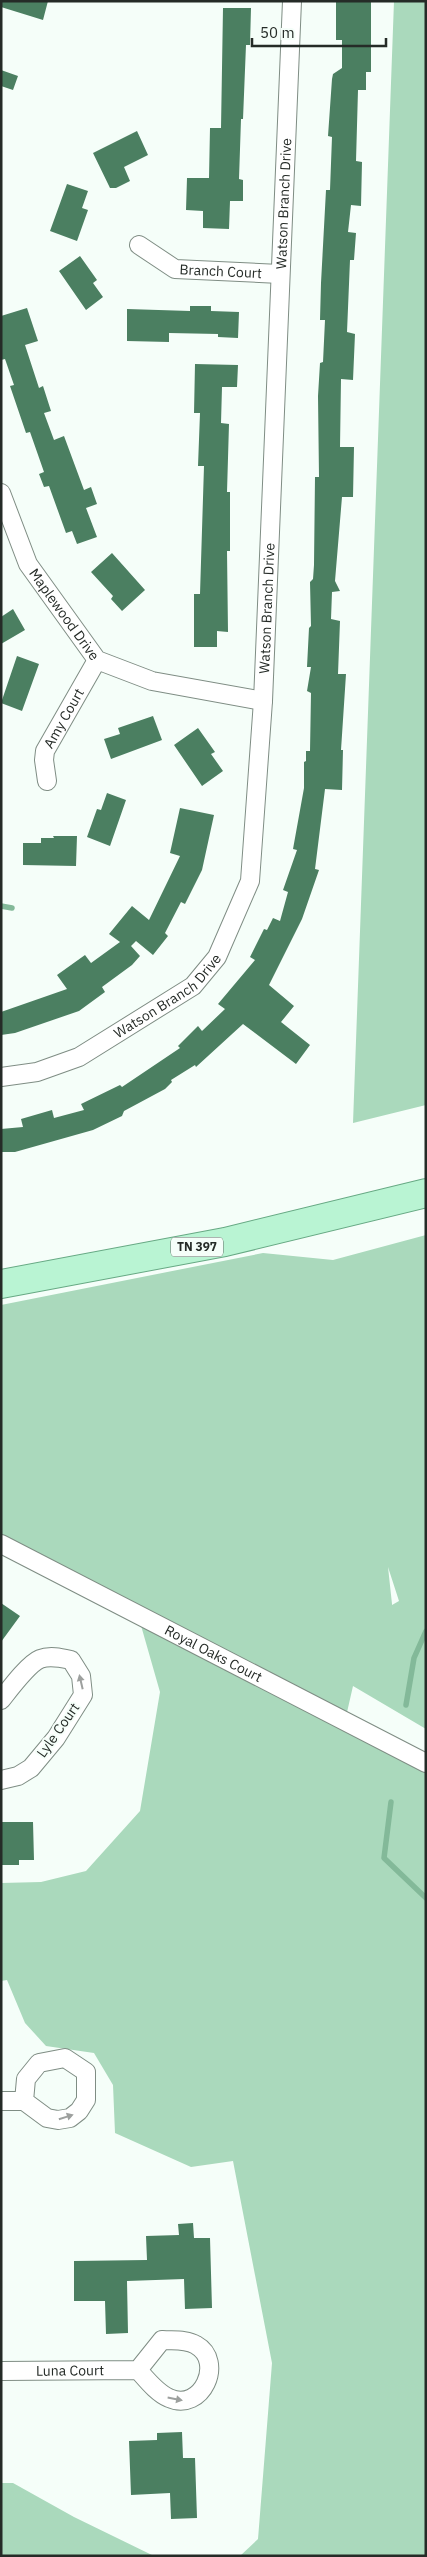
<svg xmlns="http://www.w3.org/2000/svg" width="427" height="2557" viewBox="0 0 427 2557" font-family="'IBM Plex Sans',sans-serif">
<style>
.green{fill:#aad9bc;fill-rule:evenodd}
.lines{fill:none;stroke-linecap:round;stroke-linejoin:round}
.stream{stroke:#83b999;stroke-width:5.5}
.building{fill:#4b7f61}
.street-casing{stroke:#7f8d84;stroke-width:20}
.primary-casing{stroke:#67a984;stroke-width:30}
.street{stroke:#fff;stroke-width:18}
.primary{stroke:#b9f4d3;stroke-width:28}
.oneway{fill:#9da09e}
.labels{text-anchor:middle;stroke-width:4;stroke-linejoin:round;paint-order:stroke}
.shield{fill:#f5fef9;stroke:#636a66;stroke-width:1}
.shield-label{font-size:12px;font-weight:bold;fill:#252b27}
.street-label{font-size:14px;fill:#252b27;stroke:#f5fef9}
</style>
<rect width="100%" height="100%" fill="#f5fef9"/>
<path class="green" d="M394,1H426V1105L353,1123Z
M426,1235V1729L353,1686L345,1721L426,1763V2556H240L258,2539L272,2363L233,2161L191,2167L115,2133L113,2085L94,2053L46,2046L25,2023L7,1980L1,1981V1883L41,1882L86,1871L140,1811L160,1692L138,1615L1,1544V1305L263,1253L333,1260ZM388,1567L399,1601L392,1605V1604Z
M1,2483H13L74,2517L154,2556H1Z"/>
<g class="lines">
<path class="stream" d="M1,906L12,908
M406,1705L414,1658L426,1631
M391,1802L384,1858L426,1898"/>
</g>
<path class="building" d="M1,1H48L43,20L1,7Z
M336,1H371V72H366V90H358L356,161L362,162L361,206L351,205L348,232L356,233L354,260H350L347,332L355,334L353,380L341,379L340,447H354L353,497H342L335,581L340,591L332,592L331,619L340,621L338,674H346L341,750H343L342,790L325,789L315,869L319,870L302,919L269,985L294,1006L281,1022L310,1045L296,1064L243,1024L196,1067L195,1065L171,1080L172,1082L165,1089L124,1111L122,1116L93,1130L15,1152H1V1129L23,1127L21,1119L52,1110L54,1118L84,1110L81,1104L120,1085L122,1087L180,1048L178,1046L198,1026L202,1031L225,1009L218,1004L255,960L250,957L264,929L267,930L273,918L280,921L288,892L283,890L297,850L293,849L304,788V762L306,761V751H310L311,693L307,691L311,667H307L309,628L311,626L310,582L313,579L314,565L315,477H319L318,396L320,363L323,362L325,320H320L321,283L326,190H330L332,137L328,136L332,79L333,74L342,68V40H336Z
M223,8H251L250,45H246L243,119H241L239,179L243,180V201H230L229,229L203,228V211L186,210L187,178H209L210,128H221Z
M1,70L18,76L13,90L1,86Z
M137,131L148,155L124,167L130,181L116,188H110L93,153Z
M67,184L88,191L82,208L88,210L77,241L50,231Z
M80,256L97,280L93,283L103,297L86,310L59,271Z
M190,306H211V311L239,312L238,338L218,337V334L169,333V342L127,341V309L190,311Z
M27,308L38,341L25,345L39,388L43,386L51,411L44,413L54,440L64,436L84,490L91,487L97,504L86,508L97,537L77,544L72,531L66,533L49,486L44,487L39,474L44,472L30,432L26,433L10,386L14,385L5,359L1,360V316Z
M195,364L238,365L237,387H222L221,423L229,424L227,492H230V551H227L228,632L217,631V647H194V594H200L204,466H198L200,413H194Z
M112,553L145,590L122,611L111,599L113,596L91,572Z
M13,609L25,630L1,644V617Z
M17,656L39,664L22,711L1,703Z
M153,716L162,740L111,759L104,739L120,734L118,728Z
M198,728L215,752L211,754L223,771L202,786L174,745Z
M107,793L126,800L110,846L87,837L97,809L101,810Z
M180,808L214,815L202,870L185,904L181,902L165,933L168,936L153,955L136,941L131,946L140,956L132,965L102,987L105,992L79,1011L15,1033L1,1035V1012L67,989L57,975L85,955L91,963L120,942L109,934L132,906L149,920L180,856L170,853Z
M53,836H77L76,866L23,865V843H41V838H54Z
M1,1603L20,1616L1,1642Z
M1,1822H33L34,1860H19V1865H1Z
M193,2223L194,2238H210L212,2308L185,2309L184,2279L127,2281L128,2333L106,2334L105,2301H74V2261L147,2260L146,2236L179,2235L178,2224Z
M182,2432L183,2458H195L197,2518L171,2519L170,2493L131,2495L129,2441L157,2440V2433Z"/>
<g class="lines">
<defs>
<g id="street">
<path id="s1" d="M139,245L175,269L280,274"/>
<path id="s2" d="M1,493L28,564L97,660L152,681L263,701"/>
<path id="s3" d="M47,781L44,760L45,751L97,660"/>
<path id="s4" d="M1,1077L37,1072L79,1057L193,986L217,957L250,881L263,701L292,1"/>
<path id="s5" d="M1,1544L426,1763"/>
<path d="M1,1700C9,1690 28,1664 40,1659C50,1655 62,1658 71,1660L81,1676L83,1695L56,1738L31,1768L18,1776L1,1780"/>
<path d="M1,2101H24L47,2118L58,2120L70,2118L79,2111L86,2100V2072L65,2058L39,2063L26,2079L24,2101"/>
<path id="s6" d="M1,2371L138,2370C147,2380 157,2393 169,2398C202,2413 225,2361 196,2345C186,2339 173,2341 162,2340L138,2370"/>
</g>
<path id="primary" d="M1,1284L225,1242L426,1193"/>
</defs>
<use href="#street" class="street-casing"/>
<use href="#primary" class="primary-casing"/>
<use href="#street" class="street"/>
<use href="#primary" class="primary"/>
</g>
<defs><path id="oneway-solid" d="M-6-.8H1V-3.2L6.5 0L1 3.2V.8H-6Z" transform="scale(1.25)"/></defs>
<g class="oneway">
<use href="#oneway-solid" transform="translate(81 1682) rotate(-103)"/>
<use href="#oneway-solid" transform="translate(66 2117) rotate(-18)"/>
<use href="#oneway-solid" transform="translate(175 2399) rotate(11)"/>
</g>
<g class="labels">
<rect class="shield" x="171" y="1237.5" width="52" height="19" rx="4"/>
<g class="shield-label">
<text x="197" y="1251">TN 397</text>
</g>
<g class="street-label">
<text dy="5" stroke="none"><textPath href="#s4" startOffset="1014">Watson Branch Drive</textPath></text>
<text dy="5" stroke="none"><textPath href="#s1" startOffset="89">Branch Court</textPath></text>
<text dy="5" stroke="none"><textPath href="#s4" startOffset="609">Watson Branch Drive</textPath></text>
<text dy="5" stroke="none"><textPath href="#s2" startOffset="138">Maplewood Drive</textPath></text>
<text dy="5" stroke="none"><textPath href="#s3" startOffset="68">Amy Court</textPath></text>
<text dy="5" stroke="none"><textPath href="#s4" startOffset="189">Watson Branch Drive</textPath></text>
<text dy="5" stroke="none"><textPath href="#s5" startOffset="239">Royal Oaks Court</textPath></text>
<text transform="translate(58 1730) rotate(-55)" y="5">Lyle Court</text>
<text dy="5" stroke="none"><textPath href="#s6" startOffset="69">Luna Court</textPath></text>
</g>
</g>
<rect width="427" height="2557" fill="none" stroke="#252b27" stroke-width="5"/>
<path d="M252 38v8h134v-8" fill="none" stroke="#252b27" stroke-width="2.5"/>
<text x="260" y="38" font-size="15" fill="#252b27" stroke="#f5fef9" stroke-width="4" paint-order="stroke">50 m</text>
</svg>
